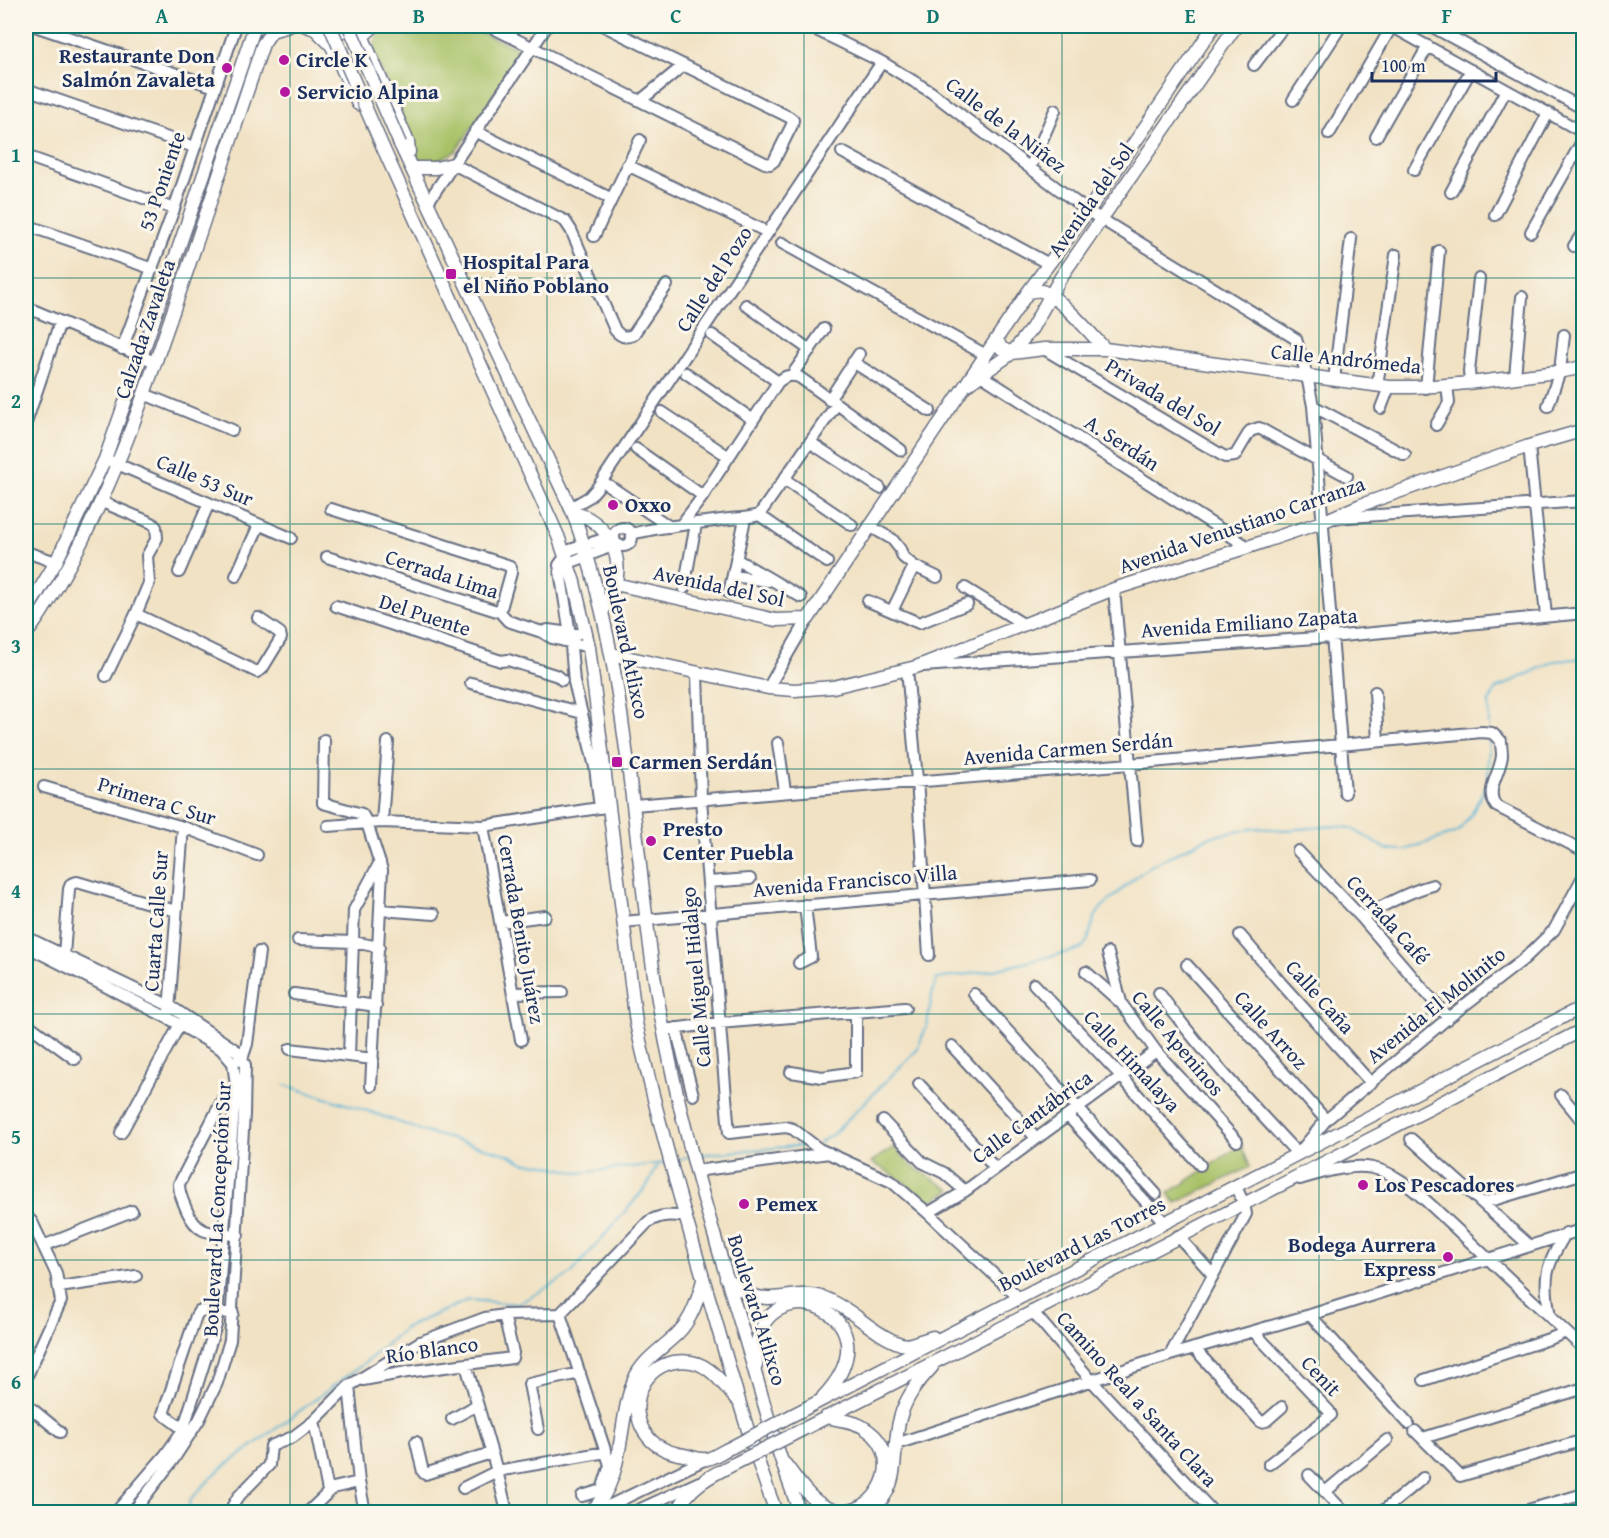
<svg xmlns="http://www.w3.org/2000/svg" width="1609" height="1538" viewBox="0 0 1609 1538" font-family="'Gentium Book Plus',serif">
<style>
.green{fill:#a8c166;stroke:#627862;stroke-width:1.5}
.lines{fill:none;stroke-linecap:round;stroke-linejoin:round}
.stream{stroke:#58b3d6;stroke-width:2}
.minor-casing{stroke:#666e82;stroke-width:14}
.major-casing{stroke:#666e82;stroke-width:15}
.minor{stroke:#fff;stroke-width:10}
.major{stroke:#fff;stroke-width:12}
.major-bridge-casing{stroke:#666e82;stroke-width:15;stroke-linecap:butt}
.major-bridge{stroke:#fff;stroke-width:12}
.grid{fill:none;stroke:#0f766e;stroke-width:1.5;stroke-opacity:0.55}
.poi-dot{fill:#b5179e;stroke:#fbf7ec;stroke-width:2}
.labels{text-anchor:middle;stroke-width:6;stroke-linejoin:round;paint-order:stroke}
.poi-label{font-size:21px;font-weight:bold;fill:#1b2f5e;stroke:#fbf7ec;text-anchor:start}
.street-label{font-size:21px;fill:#1b2f5e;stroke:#fbf7ec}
.neatline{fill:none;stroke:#0f766e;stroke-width:2}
.grid-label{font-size:20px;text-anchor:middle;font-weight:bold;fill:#0f766e}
</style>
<rect width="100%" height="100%" fill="#fbf7ec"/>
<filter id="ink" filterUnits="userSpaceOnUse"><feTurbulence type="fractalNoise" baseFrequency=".0167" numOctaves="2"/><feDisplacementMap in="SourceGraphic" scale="12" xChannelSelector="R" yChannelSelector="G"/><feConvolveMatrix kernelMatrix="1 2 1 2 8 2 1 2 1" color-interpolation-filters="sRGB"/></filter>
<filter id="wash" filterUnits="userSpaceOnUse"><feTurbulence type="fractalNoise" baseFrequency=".008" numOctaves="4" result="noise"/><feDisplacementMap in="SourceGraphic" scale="24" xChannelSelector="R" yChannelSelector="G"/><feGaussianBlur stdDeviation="1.35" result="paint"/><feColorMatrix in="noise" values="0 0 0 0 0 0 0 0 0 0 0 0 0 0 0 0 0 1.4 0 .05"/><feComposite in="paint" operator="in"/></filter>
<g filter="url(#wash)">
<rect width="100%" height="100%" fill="#f1e2c4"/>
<path class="green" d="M396,26H466L523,51L456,151L437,161L420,162L373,51L378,32Z
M1241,1145L1250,1167L1176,1203L1168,1194Z
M894,1147L912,1166L951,1190L927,1204C914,1186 890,1173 871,1162Z"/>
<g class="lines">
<path class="stream" d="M1489,728V702L1496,689L1555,661L1584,658
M285,1085L371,1112L425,1132L507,1154L524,1163L542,1164L579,1173L665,1163
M819,1143L833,1134L917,1050L927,1025L933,989L937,979L994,970L1081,949L1088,940L1094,919L1101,908L1137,876L1152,865L1209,837L1255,828L1286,830L1335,826L1351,828L1388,850H1405L1458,832L1472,813L1488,781L1489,737
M697,1155L808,1145
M674,1161L688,1157
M188,1512L190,1500L217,1472L366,1362L405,1328L468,1300L518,1304L571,1274L647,1186L658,1165"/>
</g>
</g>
<g filter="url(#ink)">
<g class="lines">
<defs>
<path id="minor" d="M35,26L215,87
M489,26L765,163L770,164L774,161L792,125L793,120L789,117L604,26
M808,26L882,62L931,92L1030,168L1088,211L1296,339L1307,376L1313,406L1345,793
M1391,26L1584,133
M1431,26L1584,109
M1254,65L1284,26
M26,89L194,147
M1293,100L1341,26
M640,101L684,65
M475,131L612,199
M1329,134L1392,26
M1376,137L1428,46
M842,152L1049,264
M26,156L174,209
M453,164L565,221L571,230L615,330C621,337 625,338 633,335L667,285
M627,165L761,229
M1030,168L1055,110
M1414,170L1471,70
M1451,192L1506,90
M428,202L547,26
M1495,215L1548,113
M26,225L153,269
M1531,232L1584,138
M594,236L640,140
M782,243L986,355
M1574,246L1584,231
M746,305L810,350
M26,307L155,362
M712,335L778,382
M122,349L174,209L236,26
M1044,349L1225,457L1235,456L1250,431L1259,428L1347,476
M853,362L930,411
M976,372L1248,547
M686,373L752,419
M792,375L824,329
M1515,377L1522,297
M1334,380L1351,239
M1470,382L1469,371L1479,279
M1377,386L1396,255
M1426,388L1439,251
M144,394L232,430
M829,400L859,354
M1313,406L1405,455
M1548,406L1560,371L1564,335
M1381,408L1389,387
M662,412L729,457
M26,423L60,322
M1436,425L1449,403L1447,385
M811,443L880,488
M1529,446L1546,616
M636,449L703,496
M110,461L291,538
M784,479L852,525
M608,485L670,527
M102,502L152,523L156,527L157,538L147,556L149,583L136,614L257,672L262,669L281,638L280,633L258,618
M570,508L589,497L597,488L882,62
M331,509L507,565L511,568V573L500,612
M759,515L836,405
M759,515L827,562
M1335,518L1584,501
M681,525L703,496L778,382C785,376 790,374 799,377L901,450
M869,526L892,539L900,549L903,557L914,566L937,577
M614 537a9 9 0 1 1 18 0a9 9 0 1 1-18 0Z
M632,534C661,526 692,524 722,520C735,518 746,519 759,515
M26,552L56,562
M327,557L500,612L508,621L542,632L552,638L589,647
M566,558L574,561L617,544
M736,559L801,597
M179,572L209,503
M236,576L259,525
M733,576L768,581
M684,588L696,524
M965,588L1023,624
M1114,589L1137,841
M729,593L745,519
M868,601L919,623L967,604
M336,606L501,661L508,660L558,676L562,680
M892,611L914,566
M542,632L548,630L577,634
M923,666L1331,637L1584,613
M907,669L917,780L929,955
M697,673L701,800L729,1133L786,1127L793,1129L819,1149L892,1182L928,1213L1019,1298
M106,676L136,614
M471,683L582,713
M768,688L808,619
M1375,692L1378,741
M324,740L323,803L362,814L367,823L382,870L371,1086
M778,743L785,791
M44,787L183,827L257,855
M634,805L1130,764L1482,732L1492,733L1501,741C1501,745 1502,751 1502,755C1501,773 1484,790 1496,806L1584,851
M600,808L595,767L574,682L570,634L559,565L570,550L613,536
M382,822L388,742
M328,826L382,822L483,826L605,807
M483,826L521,1040
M1298,851L1362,918L1448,1018
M708,882L750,879
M380,910L434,914
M1362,918C1385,904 1407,892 1433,885
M500,922L545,916
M623,922L1090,880
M1240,935L1281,983L1371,1083
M26,937L170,1006L237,1051L245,1065L244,1114L230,1340L217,1383L199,1420L173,1460L133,1512
M298,940L353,942L379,947
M26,946L168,1018L221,1049L233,1063L236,1085L216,1325L183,1430L166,1454L116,1512
M1108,953L1121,1002
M64,955L69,889L71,884L77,882L176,911
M799,963L811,957L805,905
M1187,965L1326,1120
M1086,972L1121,1003L1156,1051L1237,1141
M1034,984L1121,1076L1200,1165
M513,993L562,992
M1159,993C1201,1051 1249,1102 1298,1154L1326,1120L1448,1018L1524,959L1554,930L1584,875
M294,994L376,1006
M974,994L1156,1194
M169,1011L183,827
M26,1023L75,1059
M676,1028L693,1095
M663,1030L719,1023L905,1008
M952,1046L1036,1138
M290,1049L373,1059
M349,1056L354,910L380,862
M239,1060L242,1059L247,1044L259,952
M791,1072L822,1077L856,1072V1012
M919,1084L995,1168
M236,1085L223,1099L179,1184C179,1195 183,1201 187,1211C199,1237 212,1232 238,1235
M1561,1095L1584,1123
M1068,1116L1165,1223
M883,1121L922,1162L944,1173L965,1191
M121,1133L180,1024
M1411,1139L1530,1246
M696,1171L829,1153
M1300,1179C1367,1159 1382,1160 1434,1208L1584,1349
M1483,1203L1584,1173
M928,1213L965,1191L1156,1051
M26,1216L32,1222L56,1273L61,1301L26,1378
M1178,1236L1213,1275
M43,1246L132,1211
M59,1287L136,1276
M1032,1311L1091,1380L1213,1512
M560,1314L610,1465L602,1490L582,1496
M1310,1315L1408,1423
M1550,1317C1543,1279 1545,1266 1566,1233
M1254,1332L1329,1411L1331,1415L1269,1464
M1194,1348L1261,1422L1266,1421L1282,1407
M1170,1355L1246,1214L1244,1204L1236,1187
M466,1365L497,1471L507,1512
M363,1380L407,1372L512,1358L513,1353L504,1315
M1424,1380L1552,1338L1566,1332
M349,1386L359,1482L365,1512
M26,1404L60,1432
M452,1419L477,1405
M314,1421L328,1491
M538,1429L529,1384L580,1373
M1415,1431L1460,1476L1584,1440
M187,1432L163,1414L196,1316L199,1311L233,1313
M1423,1438L1584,1388
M416,1442L423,1472L425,1474L491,1453
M896,1444L1170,1355L1310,1315L1584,1229
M1309,1475L1344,1512
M463,1488L497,1471L606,1452
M1325,1492L1387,1440
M229,1512L238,1497L269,1465L271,1446L293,1437L314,1421L349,1386L420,1342L485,1318L504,1315L560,1314L648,1222C661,1214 671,1215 686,1217
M308,1512L333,1488L359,1482
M596,1512L706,1459
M634,1512L699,1482
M1382,1512L1423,1478
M1521,1512L1584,1494"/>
<path id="major" d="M306,26L315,29L331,45C336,32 346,25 359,33
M323,26L358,104
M358,26L408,142L409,152
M271,31L289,26
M363,36L374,26
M400,144L573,513C627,662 631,820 654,975C672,1094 706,1210 741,1325C760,1388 776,1451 800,1512
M384,150L558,536L574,582L589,647L636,1023C657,1119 684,1214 712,1308C732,1377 751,1446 776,1512
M412,168H436L453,164
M1028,292C1033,291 1038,290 1042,291C1060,297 1091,334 1105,349
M997,339L1001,348L1012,353L1044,349H1105L1389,387C1435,388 1479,382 1524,376C1543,373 1565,373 1584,366
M968,384L1012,353L1032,328L1061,277L1236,26
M573,513C604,518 625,555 615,585C612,594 607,602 603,611
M615,584L776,620L808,619L1028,292L1088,211L1214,26
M26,612L56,562L105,459L141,357L255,26
M26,634C39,619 48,602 58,585C88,534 112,479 133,424C180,298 220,170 263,44L275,26
M612,654L768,688L795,690L833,687L916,667L1114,589L1248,547L1322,522L1361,505L1529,446L1584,430
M726,1278C733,1284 741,1290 749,1294C772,1305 798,1289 822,1297C851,1307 872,1334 901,1344L908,1345L933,1337
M756,1366C756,1357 756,1347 758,1338C777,1267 898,1318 823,1397
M783,1420L1584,1006
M790,1436C1054,1300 1320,1166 1584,1029
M732,1447C724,1450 715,1457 707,1459C701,1460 691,1457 684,1455C671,1453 657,1448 648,1437C626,1411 640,1368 674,1362C686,1360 699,1362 709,1370C719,1377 728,1390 737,1400
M785,1464C796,1478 807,1496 822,1505C870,1533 912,1459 866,1429C855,1421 840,1420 826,1417
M590,1512C626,1481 617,1421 634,1380C642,1360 663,1348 678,1333C692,1319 698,1299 703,1280
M678,1512C687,1486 714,1474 738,1462
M869,1512C904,1486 890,1454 900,1418C906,1397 917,1383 932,1367"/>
</defs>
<use href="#minor" class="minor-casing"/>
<use href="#major" class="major-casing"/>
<use href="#minor" class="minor"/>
<use href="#major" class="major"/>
<defs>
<path id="major-bridge" d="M330,26L384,150
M349,26L400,144
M732,1447L783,1420
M738,1462L790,1436"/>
</defs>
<use href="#major-bridge" class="major-bridge-casing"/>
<use href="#major-bridge" class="major-bridge"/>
</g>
</g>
<path class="grid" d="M290,26V1512M547,26V1512M804,26V1512M1062,26V1512M1319,26V1512M26,278H1584M26,524H1584M26,769H1584M26,1014H1584M26,1260H1584"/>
<g class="poi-dot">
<circle cx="284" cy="60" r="6"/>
<circle cx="227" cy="68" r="6"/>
<circle cx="285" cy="92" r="6"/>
<rect x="445" y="268" width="12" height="12" rx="3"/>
<circle cx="613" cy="505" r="6"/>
<rect x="611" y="756" width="12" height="12" rx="3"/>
<circle cx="651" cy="841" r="6"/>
<circle cx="1363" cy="1185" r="6"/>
<circle cx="744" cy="1204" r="6"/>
<circle cx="1448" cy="1257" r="6"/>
</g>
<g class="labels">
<g class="poi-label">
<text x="215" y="63" text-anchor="end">Restaurante Don<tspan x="215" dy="24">Salmón Zavaleta</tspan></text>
<text x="296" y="67">Circle K</text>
<text x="297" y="99">Servicio Alpina</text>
<text x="463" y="269">Hospital Para<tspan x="463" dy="24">el Niño Poblano</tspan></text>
<text x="625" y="512">Oxxo</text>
<text x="629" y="769">Carmen Serdán</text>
<text x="663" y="836">Presto<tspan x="663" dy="24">Center Puebla</tspan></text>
<text x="1375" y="1192">Los Pescadores</text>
<text x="756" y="1211">Pemex</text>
<text x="1436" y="1252" text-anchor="end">Bodega Aurrera<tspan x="1436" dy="24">Express</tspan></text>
</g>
<g class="street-label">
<text transform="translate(1006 125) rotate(37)" y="7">Calle de la Niñez</text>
<text transform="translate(162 181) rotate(-71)" y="7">53 Poniente</text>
<text transform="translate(1091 200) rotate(-55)" y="7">Avenida del Sol</text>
<text transform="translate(714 279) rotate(-57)" y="7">Calle del Pozo</text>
<text transform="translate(145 329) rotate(-71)" y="7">Calzada Zavaleta</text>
<text transform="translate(1346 359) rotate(6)" y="7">Calle Andrómeda</text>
<text transform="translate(1163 397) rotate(31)" y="7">Privada del Sol</text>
<text transform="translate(1122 443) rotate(33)" y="7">A. Serdán</text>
<text transform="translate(205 480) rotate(23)" y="7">Calle 53 Sur</text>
<text transform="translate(1242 525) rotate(-19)" y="7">Avenida Venustiano Carranza</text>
<text transform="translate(442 574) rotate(18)" y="7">Cerrada Lima</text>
<text transform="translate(719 586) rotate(12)" y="7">Avenida del Sol</text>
<text transform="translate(425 615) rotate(18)" y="7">Del Puente</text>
<text transform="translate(1249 623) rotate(-4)" y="7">Avenida Emiliano Zapata</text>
<text transform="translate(626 642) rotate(78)" y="7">Boulevard Atlixco</text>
<text transform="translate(1068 749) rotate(-5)" y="7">Avenida Carmen Serdán</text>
<text transform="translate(157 801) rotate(17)" y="7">Primera C Sur</text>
<text transform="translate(855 881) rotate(-5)" y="7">Avenida Francisco Villa</text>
<text transform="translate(1388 920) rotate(48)" y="7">Cerrada Café</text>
<text transform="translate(156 921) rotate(-86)" y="7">Cuarta Calle Sur</text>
<text transform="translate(521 929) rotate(80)" y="7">Cerrada Benito Juárez</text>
<text transform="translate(696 977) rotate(-95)" y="7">Calle Miguel Hidalgo</text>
<text transform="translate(1320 997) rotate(48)" y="7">Calle Caña</text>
<text transform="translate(1436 1005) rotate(-39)" y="7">Avenida El Molinito</text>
<text transform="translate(1271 1030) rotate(48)" y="7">Calle Arroz</text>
<text transform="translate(1178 1043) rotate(50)" y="7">Calle Apeninos</text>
<text transform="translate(1132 1061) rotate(47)" y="7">Calle Himalaya</text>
<text transform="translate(1032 1117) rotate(-36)" y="7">Calle Cantábrica</text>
<text transform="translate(217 1209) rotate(-87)" y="7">Boulevard La Concepción Sur</text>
<text transform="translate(1082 1244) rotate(-27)" y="7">Boulevard Las Torres</text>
<text transform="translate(757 1310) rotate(73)" y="7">Boulevard Atlixco</text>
<text transform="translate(432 1350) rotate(-8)" y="7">Río Blanco</text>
<text transform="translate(1321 1376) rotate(47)" y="7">Cenit</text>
<text transform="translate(1137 1399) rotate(48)" y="7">Camino Real a Santa Clara</text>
</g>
</g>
<rect width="1609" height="1538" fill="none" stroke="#fbf7ec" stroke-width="66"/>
<path d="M1372 72v9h124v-9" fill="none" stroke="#1b2f5e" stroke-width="3"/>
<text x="1381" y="72" font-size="18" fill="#1b2f5e" stroke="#fbf7ec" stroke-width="4.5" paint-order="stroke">100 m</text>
<rect x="33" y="33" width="1543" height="1472" class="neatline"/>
<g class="grid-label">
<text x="162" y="23">A</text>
<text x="419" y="23">B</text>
<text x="676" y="23">C</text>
<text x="933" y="23">D</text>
<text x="1190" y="23">E</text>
<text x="1447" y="23">F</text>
<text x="16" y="162">1</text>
<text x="16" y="408">2</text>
<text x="16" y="653">3</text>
<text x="16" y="898">4</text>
<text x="16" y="1144">5</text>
<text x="16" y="1389">6</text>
</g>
</svg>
